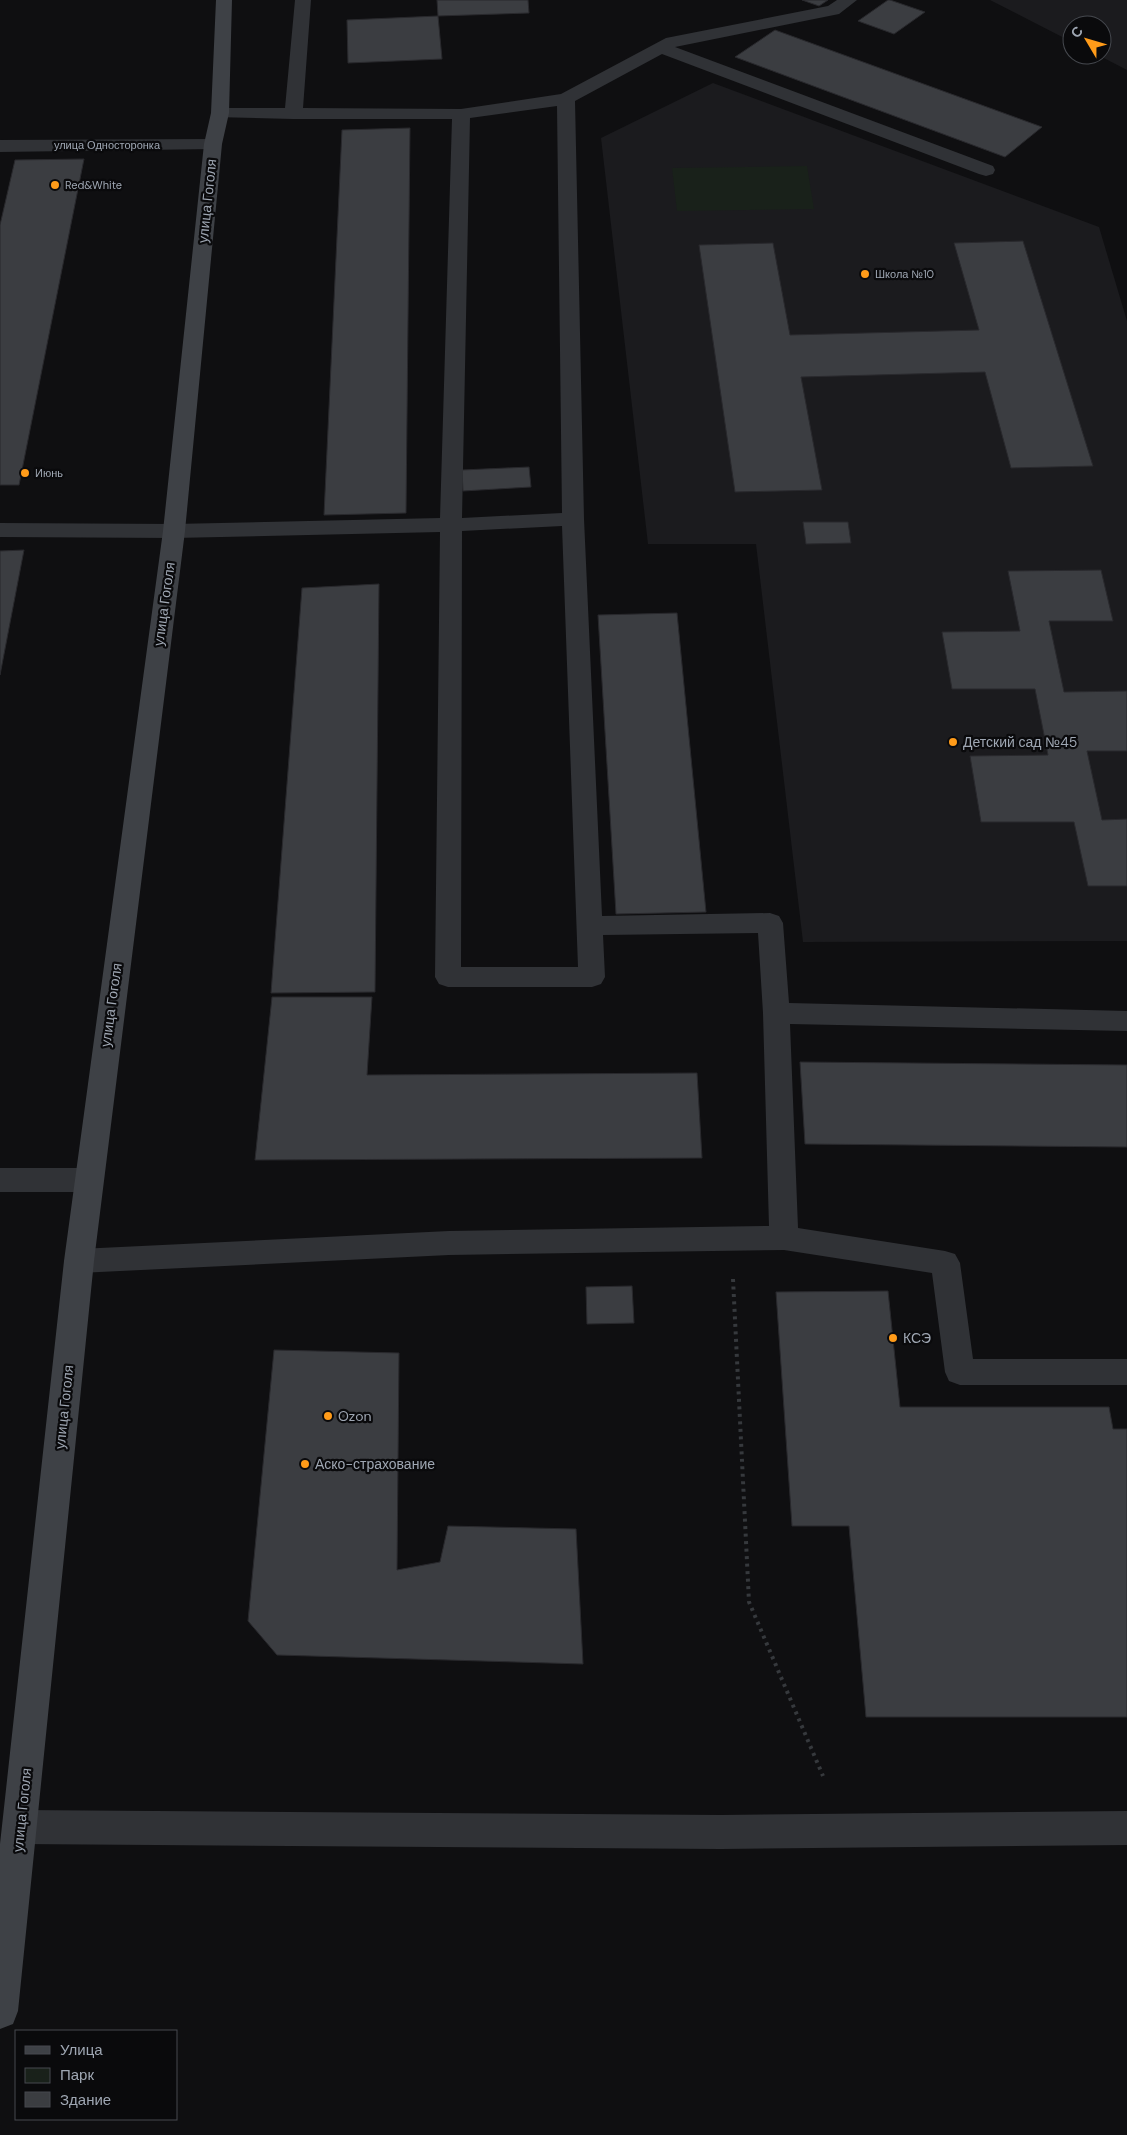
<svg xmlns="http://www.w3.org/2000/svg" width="1127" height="2135" viewBox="0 0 1127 2135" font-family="'DM Sans',sans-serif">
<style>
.built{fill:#1b1b1e}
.green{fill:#19211a}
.building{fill:#3b3d41;stroke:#29292d}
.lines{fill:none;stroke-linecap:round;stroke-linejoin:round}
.path{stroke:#36393d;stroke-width:4;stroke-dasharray:3 4.5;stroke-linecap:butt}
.lane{fill:#303236;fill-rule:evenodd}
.street{fill:#303236;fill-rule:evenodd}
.secondary{fill:#3e4146;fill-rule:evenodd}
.poi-dot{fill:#ff9b19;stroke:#0a0a0c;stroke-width:2}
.labels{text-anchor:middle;stroke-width:4.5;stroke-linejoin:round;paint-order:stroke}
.far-street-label{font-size:11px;fill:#9fa7b3;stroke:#0a0a0c}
.far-poi-label{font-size:11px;fill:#9fa7b3;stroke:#0a0a0c;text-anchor:start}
.street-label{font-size:14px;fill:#9fa7b3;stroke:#0a0a0c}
.poi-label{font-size:14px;fill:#9fa7b3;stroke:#0a0a0c;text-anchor:start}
</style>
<rect width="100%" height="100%" fill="#0f0f11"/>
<path class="built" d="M990,0H1127V70L1098,55H1102V25H1072V42Z
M713,83L1099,227L1127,321V941L803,942L756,544H648L601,138Z"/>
<path class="green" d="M807,166L814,209L677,211L672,168Z"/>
<path class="building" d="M437,0H528L529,13L438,16Z
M802,0H828L819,6Z
M888,0H890L925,12L894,34L858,21Z
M438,16L442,59L348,63L347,20Z
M775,30L1042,127L1005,157L735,57Z
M410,128L406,513L324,515L342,130Z
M84,159L19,485H0V225L15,160Z
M1023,241L1093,466L1011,468L985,372L801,377L822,490L735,492L699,245L773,243L790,335L979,330L954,243Z
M529,467L531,487L463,491L462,470Z
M803,522H848L851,543L806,544Z
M24,550L0,675V551Z
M1101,570L1113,621H1049L1064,692L1127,691V751H1087L1102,820L1127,819V886H1088L1074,822H981L970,756L1048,755L1035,689H952L942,632L1020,631L1008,571Z
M379,584L375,992L271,993L302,588Z
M677,613L706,912L616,914L598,615Z
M272,997H372L367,1075L697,1073L702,1158L255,1160Z
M800,1062L1127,1065V1147L805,1144Z
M632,1286L634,1323L587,1324L586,1287Z
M888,1291L900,1407H1109L1113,1429H1127V1717H866L849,1526H792L776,1292Z
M274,1350L399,1353L397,1570L440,1562L448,1526L576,1529L583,1664L277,1655L248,1621Z"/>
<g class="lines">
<path class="path" d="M733,1279L749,1602L823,1776"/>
<path class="lane" d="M295,0H311L303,108L461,109L561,94L666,38L828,6L837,0H857L839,14L675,47L993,166L995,170L993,174L986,176L979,174L662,54L575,101L584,519L602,916L770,913L779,916L783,923L789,1003L1127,1011V1031L790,1024L798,1228L945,1251L955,1254L960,1263L973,1359H1127V1385H960L949,1381L945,1372L932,1273L784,1250L449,1255L79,1273L69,1270L64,1261L69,1252L79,1249L449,1231L769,1226L763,1013L758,933L603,935L605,977L601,984L592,987H448L439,984L435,977L440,532L174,538L0,537V523L174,524L440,518L452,119H293L214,117L211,113L214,109L220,108H285ZM557,106L562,513L462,518L470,118ZM562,526L578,967H461L462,531Z
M20,1810L721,1815L1127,1811V1845L721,1849L20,1844L8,1839L2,1827L8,1815Z"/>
<path class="street" d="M213,139L219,140L222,144L219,148L213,149L0,152V140Z
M0,1168H88L98,1172L102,1180L98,1188L88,1192H0Z"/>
<path class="secondary" d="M216,0H232L229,113L222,144L185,531L94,1261L18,2011L13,2024L0,2029V1844L64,1261L163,531L204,144L211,113Z"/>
</g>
<g class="poi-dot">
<circle cx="55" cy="185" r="5"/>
<circle cx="865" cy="274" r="5"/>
<circle cx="25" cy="473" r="5"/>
<circle cx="953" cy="742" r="5"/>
<circle cx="893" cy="1338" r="5"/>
<circle cx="328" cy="1416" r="5"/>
<circle cx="305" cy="1464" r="5"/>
</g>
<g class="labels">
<g class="far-street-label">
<text x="107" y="149">улица Односторонка</text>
</g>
<g class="far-poi-label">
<text x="65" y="189">Red&amp;White</text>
<text x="875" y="278">Школа №10</text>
<text x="35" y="477">Июнь</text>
</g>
<g class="street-label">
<text transform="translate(207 201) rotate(-84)" y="5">улица Гоголя</text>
<text transform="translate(164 604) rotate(-82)" y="5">улица Гоголя</text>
<text transform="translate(111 1005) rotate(-82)" y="5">улица Гоголя</text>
<text transform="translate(64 1407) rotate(-84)" y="5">улица Гоголя</text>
<text transform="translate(22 1810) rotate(-84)" y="5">улица Гоголя</text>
</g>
<g class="poi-label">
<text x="963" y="747">Детский сад №45</text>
<text x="903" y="1343">КСЭ</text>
<text x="338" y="1421">Ozon</text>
<text x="315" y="1469">Аско-страхование</text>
</g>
</g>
<rect x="15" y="2030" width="162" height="90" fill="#0a0a0c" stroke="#46494f"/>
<rect x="25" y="2046" width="25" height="8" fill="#3e4146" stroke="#46494f"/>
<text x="60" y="2055" font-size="15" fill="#9fa7b3">Улица</text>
<rect x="25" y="2068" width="25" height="15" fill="#19211a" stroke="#46494f"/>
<text x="60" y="2080" font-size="15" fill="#9fa7b3">Парк</text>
<rect x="25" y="2092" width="25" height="15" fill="#3b3d41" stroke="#46494f"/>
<text x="60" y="2105" font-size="15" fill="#9fa7b3">Здание</text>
<g transform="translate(1087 40) rotate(308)"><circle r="24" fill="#0a0a0c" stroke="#46494f"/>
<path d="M0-4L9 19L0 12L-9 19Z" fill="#ff9b19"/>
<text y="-8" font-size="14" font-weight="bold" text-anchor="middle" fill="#9fa7b3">С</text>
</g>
</svg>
